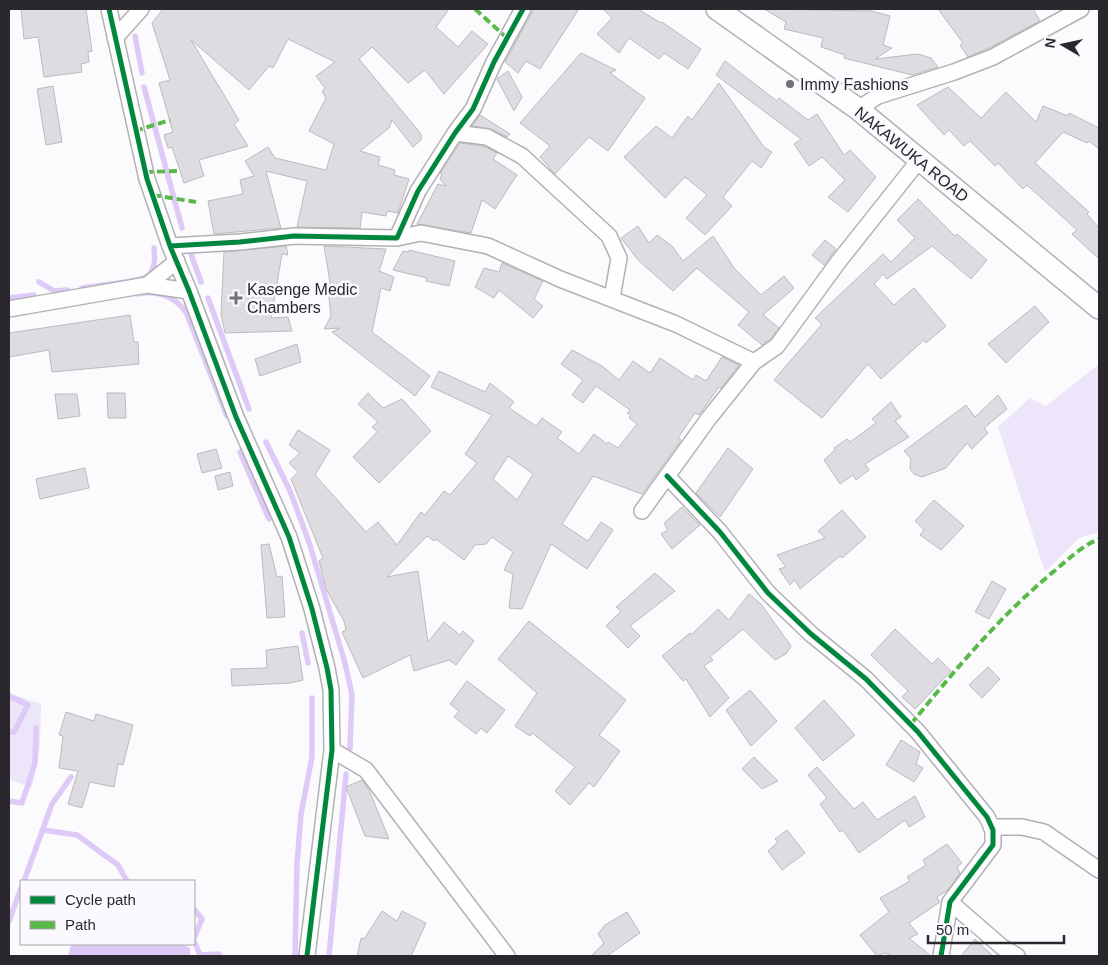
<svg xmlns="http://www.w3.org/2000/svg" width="1108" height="965" viewBox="0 0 1108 965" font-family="Helvetica,sans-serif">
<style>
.green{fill:#ede5fa}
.water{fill:#ddcaf6}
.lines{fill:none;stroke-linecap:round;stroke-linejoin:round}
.stream{stroke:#ddcaf6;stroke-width:5.5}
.building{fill:#dedce0;stroke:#bbbabe;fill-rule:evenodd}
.minor-casing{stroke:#b2b1b4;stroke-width:18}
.secondary-casing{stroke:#b2b1b4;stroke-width:24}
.minor{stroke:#fefeff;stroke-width:15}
.secondary{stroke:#fefeff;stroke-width:21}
.quiet{stroke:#58b947;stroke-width:4;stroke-dasharray:8 4;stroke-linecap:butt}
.cycleway-casing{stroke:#fbf9fd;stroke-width:8}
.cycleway{stroke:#00873e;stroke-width:5}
.poi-dot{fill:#737176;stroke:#fbf9fd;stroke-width:2}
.labels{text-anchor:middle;stroke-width:5;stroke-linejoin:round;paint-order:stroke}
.poi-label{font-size:16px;fill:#2a272e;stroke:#fbf9fd;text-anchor:start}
.street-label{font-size:16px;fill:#2a272e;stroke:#fbf9fd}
</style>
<rect width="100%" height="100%" fill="#fbfafc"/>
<path class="green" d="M1099,364V532L1079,538L1045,572L998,427L1030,398L1046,406Z
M9,693L41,704L40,746L32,788L9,779Z"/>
<path class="water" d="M71,944H181L190,948V956H68Z"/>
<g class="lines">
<path class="stream" d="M135,36L142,73
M144,87L182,228
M190,251L201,282
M39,282L54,291L68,290
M82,288C95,286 137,282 146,277C156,271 155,258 154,248
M138,294C157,290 174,296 186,312L227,416
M9,298L34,295
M208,298L249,409
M266,442L290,491L309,542L345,663L352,695L350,748
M240,452L269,519
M302,633L308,663
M9,696L28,705L14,732H9
M9,801L22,803L35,763L36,728
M43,830L77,835L118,865L127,881
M24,881L52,804L71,777
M194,909L202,919L194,938
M9,921L21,888
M194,941L200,955L219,954L220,956
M295,956L297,864L301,814L312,757V698
M329,956L346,774"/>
</g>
<path class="building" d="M21,9H86L92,51L88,52L89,62L81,64L82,72L44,77L38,37L24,39Z
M163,9H449L436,27L458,47L472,31L488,44L444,94L425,70L408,83L372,47L359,59L421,134V140L413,147L392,120L389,128L360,151L380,157L378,165L395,170L394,175L409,179L398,213L387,211L386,216L362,212L360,228L297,227L307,181L266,171L281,228L214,234L208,201L243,194L240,180L254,176L245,161L268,147L275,158L326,170L334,144L309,131L326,98L322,91L325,88L316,76L335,62L288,39L273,68L269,66L249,90L191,40L239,120L234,124L248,146L199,160L204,176L184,183L172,147L168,148L164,135L173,132L159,83L170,80L152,23Z
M534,9H579L540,69L526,61L518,73L505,62Z
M603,9H638L661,23L662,22L701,49L688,69L664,53L659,59L629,38L619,53L597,34L612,18Z
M764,9L872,11L890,16L883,45L892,48L875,59L918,54L931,58L938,67L912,75L844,58L845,55L821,47L823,38L784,29L786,22Z
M938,9H1033L1040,21L989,48L968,57L960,45L963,43Z
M581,53L616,70L610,73L645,98L608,151L589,137L555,174L540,157L550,146L520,123Z
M725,61L777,101L779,98L808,120L817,114L844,155L850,150L876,177L848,212L828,197L845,180L822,157L809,166L794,144L801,139L716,75Z
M508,71L522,97L514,111L497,79Z
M719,83L764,147L772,152L761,168L752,161L723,197L732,206L705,235L686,218L707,195L685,177L665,198L624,157L656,126L672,138L688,116L692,120L697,113Z
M53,86L62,142L46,145L37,89Z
M948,87L981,118L1006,92L1036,122L1043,106L1068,116L1069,113L1099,128V149L1089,141L1087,143L1063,132L1035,163L1089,212L1087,214L1099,228V259L1072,234L1077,230L1027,185L1023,189L998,163L995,166L970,141L964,146L949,130L944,135L917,105Z
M480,115L510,134L507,137L491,129L472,126Z
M460,143L484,146L497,153L493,159L517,175L495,209L482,200L471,233L417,224L438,184L446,186L440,179L442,174L440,173Z
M918,199L955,236L957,234L987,260L971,279L932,246L887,279L883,274L874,284L894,305L914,288L946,326L926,343L924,340L881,379L868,364L822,418L774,380L822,324L815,318L883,254L891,262L915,238L897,220Z
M638,226L649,243L657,235L672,246L683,261L713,236L734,268L761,295L784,276L794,288L763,315L779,328L770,339L762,345L738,325L749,312L697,268L673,291L638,260L621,238Z
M825,240L836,249L824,265L812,255Z
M286,246L288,255L282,254L271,318L288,317L292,331L225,333L221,314L224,252Z
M324,246L386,249L379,271L394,277L390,291L381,288L372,332L430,376L415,396L332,332L340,328L324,329L331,316L328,288H331Z
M409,250L455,261L449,286L426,281L427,278L393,270L403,251L409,252Z
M502,263L543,281L534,299L543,306L533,318L499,290L494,298L475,287L484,268L499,272Z
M1035,306L1049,322L1006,363L988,344Z
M130,315L134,342H138L139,364L52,372L49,350L9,357V333Z
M297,344L301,362L260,376L255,359Z
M572,350L602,366L619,380L633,361L650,373L660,358L693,380L696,375L706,381L722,357L739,365L721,388L719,387L699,415L695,413L678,438L681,440L679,443L642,494L593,476L562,524L588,541L601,522L613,530L587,569L551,544L522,609L509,608L513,574L504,570L513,552L492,537L486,544L475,545L464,560L436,539L434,541L427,536L387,577L418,571L428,642L444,622L460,635L463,631L474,641L456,665L449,660L414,671L410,655L363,678L342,632L346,630L344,621L326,589L319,561L323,558L291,479L298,472L289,463L300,453L289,445L298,430L330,450L315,475L366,532L378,522L397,545L421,512L425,515L444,491L450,495L477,463L465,454L492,415L431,387L439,371L485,392L490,383L514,402L509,408L536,426L542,418L562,432L557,438L579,454L594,434L607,444L608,442L618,448L637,424L629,418L631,415L627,413L630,410L596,386L583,403L572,395L583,380L561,364ZM508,456L533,474L517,500L493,479Z
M107,393H125L126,418H108Z
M368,393L383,408L402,399L431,431L379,483L353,457L377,432L372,427L378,422L358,404Z
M55,394H77L80,416L58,419Z
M998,395L1007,409L984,428L988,433L972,449L967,443L946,468L922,477L914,474L910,469L911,459L904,451L966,405L975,417Z
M891,402L901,417L895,421L909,437L865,464L869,470L856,480L853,475L840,484L824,460L835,450L834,448L847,439L850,442L876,423L872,419Z
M728,448L753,469L720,517L696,493Z
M216,449L222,468L202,473L197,454Z
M85,468L89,488L40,499L36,479Z
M230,472L233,486L218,490L215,476Z
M934,500L964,526L941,550L920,535L924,530L915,521Z
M682,507L700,525L672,549L661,534L668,530L664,523Z
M842,510L866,537L842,558L840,556L800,589L795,580L790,585L779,569L786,567L777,555L825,538L818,531Z
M269,544L277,577L282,576L285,617L267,618L261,545Z
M655,573L675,591L630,626L640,636L628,648L606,626L621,611L616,607Z
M992,581L1006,589L989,619L975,612Z
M749,594L761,604L791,646L786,654L775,660L743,629L710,657L713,660L704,666L729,698L710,717L686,679L683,681L662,656L690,633L691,635L718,609L729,620Z
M529,621L626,700L599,735L620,751L594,787L589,783L570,805L555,791L575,767L532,733L530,736L515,726L537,693L498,659Z
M895,629L932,664L938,658L951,671L915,709L902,697L908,691L871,655Z
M298,646L303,680L291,683L232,686L231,669L267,668L266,650Z
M988,667L1000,679L982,698L969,685Z
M467,681L505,710L487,733L481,728L476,734L454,717L459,711L450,704Z
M750,690L777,721L751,746L726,710Z
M824,700L855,735L823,761L795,728Z
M66,712L94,721L96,714L133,725L123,765L118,764L114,787L90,782L82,808L68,804L78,771L59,768L63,736L59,735Z
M901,740L920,752L916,764L923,768L914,782L886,765Z
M754,757L778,781L762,789L742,769Z
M817,767L854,809L863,802L877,820L915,796L925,817L909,827L905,820L859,853L843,830L840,832L820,804L827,798L808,775Z
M362,780L369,790L389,839L365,836L346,787Z
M787,830L805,853L782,870L768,851L778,842L775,839Z
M947,844L962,863L957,867L960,873L948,890L937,897L940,902L909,923L918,934L909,938L931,956H892L885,953L877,956L860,935L889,912L880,898L910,881L907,877L926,865L923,860Z
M382,911L397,921L402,911L426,923L411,956H357L361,938L364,939Z
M627,912L640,933L607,956H591L604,943L598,934L605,925Z
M975,939L993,956H961Z"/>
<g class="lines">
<defs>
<path id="minor" d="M109,9L147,179L170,246L189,291L236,417L289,537L312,609L327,668L331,690L332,750L307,956
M115,38L141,9
M858,109L878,96L954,72L993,57L1081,9
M455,133L487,137L522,156L609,236L619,258L612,298
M397,238L421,233L488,246L560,279L676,324L754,362
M170,246L240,242L294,236L397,238L418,191L455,133L473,109L494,62L523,9
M147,285L177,261
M9,309L147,285L189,291
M667,476L720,532L768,593L811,634L866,679L918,732L987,817L993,830V845L950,902L941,956
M642,511L709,418L754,362L777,346L839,261L920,159
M332,750L366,770L507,956
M991,827H1022L1044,832L1099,870
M950,902L1002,947L1017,956"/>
<path id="secondary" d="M717,9L858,109L1099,308"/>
</defs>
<use href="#minor" class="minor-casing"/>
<use href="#secondary" class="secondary-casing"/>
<use href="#minor" class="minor"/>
<use href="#secondary" class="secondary"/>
<path class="quiet" d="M475,9L508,39
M135,131L170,120
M145,172L177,171
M153,195L196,202
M911,724C955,670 999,617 1053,572C1068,560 1081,546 1099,539"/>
<defs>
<path id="cycleway" d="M109,9L147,179L170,246L189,291L236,417L289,537L312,609L327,668L331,690L332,750L307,956
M170,246L240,242L294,236L397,238L418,191L455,133L473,109L494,62L523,9
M667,476L720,532L768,593L811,634L866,679L918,732L987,817L993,830V845L950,902L941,956"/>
</defs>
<use href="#cycleway" class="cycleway-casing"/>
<use href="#cycleway" class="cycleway"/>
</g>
<g class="poi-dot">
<circle cx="790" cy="84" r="5"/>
<path d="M233.5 290.5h5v5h5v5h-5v5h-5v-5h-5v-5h5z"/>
</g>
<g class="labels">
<g class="poi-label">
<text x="800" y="90">Immy Fashions</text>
<text x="247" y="295">Kasenge Medic<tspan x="247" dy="18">Chambers</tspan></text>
</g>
<g class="street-label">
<text transform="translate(912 154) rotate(39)" y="6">NAKAWUKA ROAD</text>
</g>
</g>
<rect width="1108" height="965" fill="none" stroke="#2a272e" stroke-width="20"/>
<rect x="20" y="880" width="175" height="65" fill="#fbf9fd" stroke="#a7a5aa"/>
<rect x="30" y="896" width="25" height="8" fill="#00873e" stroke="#a7a5aa"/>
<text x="65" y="905" font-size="15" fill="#2a272e">Cycle path</text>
<rect x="30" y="921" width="25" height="8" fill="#58b947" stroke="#a7a5aa"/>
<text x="65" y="930" font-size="15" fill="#2a272e">Path</text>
<g transform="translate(1063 45) rotate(279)" stroke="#fbf9fd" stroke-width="4" paint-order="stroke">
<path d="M0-4L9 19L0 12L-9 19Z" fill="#2a272e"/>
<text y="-8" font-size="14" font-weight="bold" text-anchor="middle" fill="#2a272e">N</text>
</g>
<path d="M928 935v8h136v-8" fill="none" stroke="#2a272e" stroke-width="2.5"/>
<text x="936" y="935" font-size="15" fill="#2a272e" stroke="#fbf9fd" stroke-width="4" paint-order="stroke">50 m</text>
</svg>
